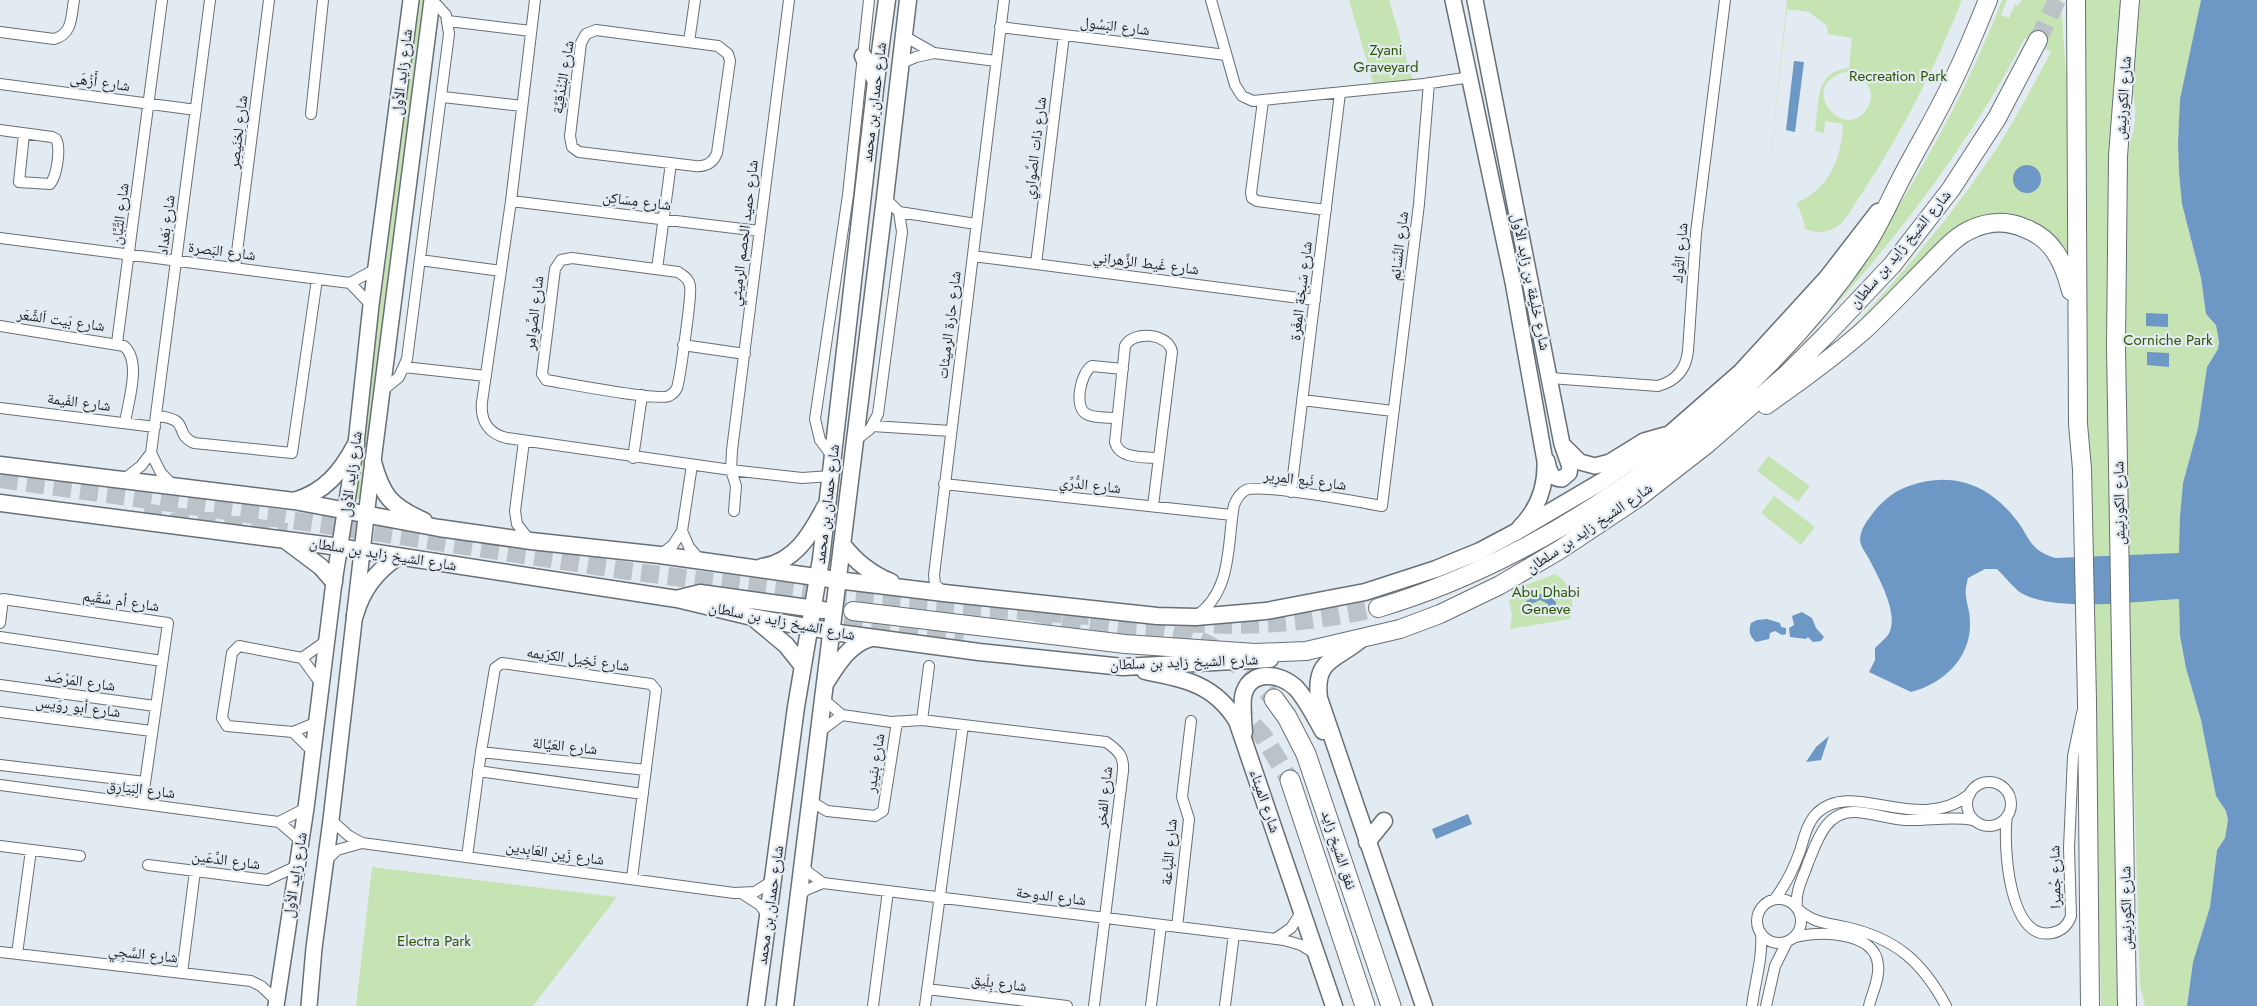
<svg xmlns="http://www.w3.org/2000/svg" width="2257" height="1006" viewBox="0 0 2257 1006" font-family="Jost,'Noto Naskh Arabic',sans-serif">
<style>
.green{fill:#c6e4b3;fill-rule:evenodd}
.water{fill:#6d97c5}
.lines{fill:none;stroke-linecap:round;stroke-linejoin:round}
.trunk-tunnel{stroke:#bbc2c8;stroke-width:18;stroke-dasharray:18 9;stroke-linecap:butt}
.motorway-tunnel{stroke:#bbc2c8;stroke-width:19;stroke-dasharray:19 9;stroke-linecap:butt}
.minor-casing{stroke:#686f75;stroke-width:12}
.secondary-casing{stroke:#686f75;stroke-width:18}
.primary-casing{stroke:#686f75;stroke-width:19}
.trunk-casing{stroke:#686f75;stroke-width:20}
.motorway-casing{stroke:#686f75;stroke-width:21}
.minor{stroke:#fff;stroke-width:10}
.secondary{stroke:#fff;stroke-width:15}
.primary{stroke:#fff;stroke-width:16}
.trunk{stroke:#fff;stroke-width:18}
.motorway{stroke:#fff;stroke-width:19}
.labels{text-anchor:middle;stroke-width:4.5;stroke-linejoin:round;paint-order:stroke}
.street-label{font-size:15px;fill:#1b1e20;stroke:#e3ebf2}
.park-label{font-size:15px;fill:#2d5502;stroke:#e3ebf2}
</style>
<rect width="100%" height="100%" fill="#e3ebf2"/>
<path class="green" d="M416,0H425L361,499H355Z
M1349,0H1389L1414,84L1374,86Z
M1787,0H1962C1931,79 1891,152 1843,222C1830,233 1818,235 1803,228L1805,225L1797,203C1830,187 1841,160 1843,124L1825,121L1824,133L1815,131C1819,104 1814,71 1849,68L1852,38L1828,34L1827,26L1809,12L1787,9L1768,180ZM1845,72C1862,74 1878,89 1868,107C1847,146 1794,86 1845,72Z
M2002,0H2007L2001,15L2009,18L2015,4L2018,6L2022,0H2061L2066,76L2070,274L2064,252L1985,219L1830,351C1892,287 1950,219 1999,145C2018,115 2034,83 2051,52L2025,38C1971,141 1902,232 1824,318C1895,219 1958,114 2002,0Z
M2083,0H2122L2110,198L2107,315L2122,1006H2101L2086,323Z
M2139,0H2201L2180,99L2178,143L2179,173L2182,204L2201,278L2206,313L2216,325L2219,342L2218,349L2207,367L2198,428L2183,483L2180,516L2179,599L2180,636L2186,668L2201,720L2216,796L2226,811L2228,820L2225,838L2217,850L2210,907L2193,962L2187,1006H2145L2140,986L2120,316L2128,149C2135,130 2138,111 2132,91Z
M1768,456L1810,486L1798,502L1757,471Z
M1774,496L1815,527L1801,545L1761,513Z
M1555,574C1573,585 1575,600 1570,619L1510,629L1512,615L1509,601L1512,590Z
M372,867L617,897L533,1006H356Z"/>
<path class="water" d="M2201,0H2257V1006H2187L2193,962L2210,907L2217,850L2225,838L2228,820L2226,811L2216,796L2201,720L2186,668L2180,636L2179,599C2137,601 2057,613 2021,593C2016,590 2003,575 1997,569H1985L1968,578C1962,599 1970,604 1970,623C1971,658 1943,684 1911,692L1869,672L1875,660V648C1879,644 1885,639 1888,635C1901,615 1877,575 1868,557C1865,552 1860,545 1860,539C1861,528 1867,521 1873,513C1882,501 1896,490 1909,486C1951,471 1987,484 2014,517C2031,537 2027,549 2055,558L2179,553L2180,516L2183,483L2198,428L2207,367L2218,349L2219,342L2216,325L2206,314L2201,278L2182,204L2179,173L2178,143L2180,99Z
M1794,61L1804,62L1795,132L1786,130Z
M2013 179a14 14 0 1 1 28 0a14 14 0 1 1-28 0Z
M2146,313L2168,314V327L2146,326Z
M2147,352L2169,353V367L2147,365Z
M1547,593L1556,602L1555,611L1550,612L1548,604L1540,600L1531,604V616H1527L1524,610L1526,601L1540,594Z
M1802,612L1812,618L1816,628L1824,637L1821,641L1813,642L1808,637L1806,639L1790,637L1789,628L1794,625L1792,616Z
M1767,619L1780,623L1781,627L1786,628V634L1782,635L1775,631L1770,633L1769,639L1756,642C1750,636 1748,632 1751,623L1757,620Z
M1829,736L1821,760L1806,762L1816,747Z
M1468,814L1472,824L1436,839L1432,829Z"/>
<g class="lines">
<path class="trunk-tunnel" d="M2038,40L2057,0
M0,479L354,529L628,571L844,598L1089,616
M144,512L287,532
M1187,623C1252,628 1315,622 1378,608"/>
<path class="motorway-tunnel" d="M761,608L843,625L963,642
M1035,612C1063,619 1090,622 1118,625C1136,627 1157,627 1175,631C1213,642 1248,670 1274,699
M1234,705L1263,736L1290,780"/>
<defs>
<path id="minor" d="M535,0L511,201L482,402C480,421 489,434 507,438L731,470L802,478L831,476
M1211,0L1235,85L1242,96L1253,101L1424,84L1471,77
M448,21L531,31
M1000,27L1226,55
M596,30L718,46L728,54L730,61L717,153C713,163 706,167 695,166L579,152L572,147L570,136L581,43L586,34Z
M0,32L54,39C73,34 71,16 74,0
M904,36L934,53L996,61
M689,42L695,0
M900,64L916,57L934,53
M0,84L196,110
M443,97L522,106
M1263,101L1251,193L1252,198L1257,201L1326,210
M311,114L323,0
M0,130L52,137L56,139C61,148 57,176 50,184L19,182L24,134
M511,201L759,231
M899,212L976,224
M0,238L350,283L376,269
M973,256L1315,300
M572,258L678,272C684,276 689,279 690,286C692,294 680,378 677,388C675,392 673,394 669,396C658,401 570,384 552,381L546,380L542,374L555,269L561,260Z
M420,260L501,271
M1036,264L1064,35
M235,268L269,0
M657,269L671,163
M350,283L371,305
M0,326L124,346C142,362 128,401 125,423
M117,343L162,0
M683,345L745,354
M404,367L486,376
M1550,378L1658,386C1676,381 1686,370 1688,351L1696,233L1725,0
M383,390L399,377L407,359L449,34L446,15L438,6L432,3
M1302,400L1393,411
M0,408L155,427
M156,416C193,419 172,433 194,443L292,453L317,279
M1117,418C1108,417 1093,419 1085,413C1074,405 1081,372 1092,366L1123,369
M872,426L951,431
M856,440L870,429L878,414L902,232L899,212L885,198
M524,441L515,511L517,524L530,541
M151,453L161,473L173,485
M832,456L820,440L815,419L848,195L869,0
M633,458L642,395
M123,480L141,466L151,453L210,0
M944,484L1232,515
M1291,492L1340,93
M1153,506L1172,352C1169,333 1133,330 1125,346L1115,442C1119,459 1143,457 1158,458
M734,511L736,486L731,470L732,450L789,0
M682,531L689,547L700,560
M660,555L673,545L682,531L692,465
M944,593L935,584L934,575L1004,0
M1196,616C1233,591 1227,543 1234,505C1237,498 1240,493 1246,490C1261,484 1360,502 1382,506L1419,204L1429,83
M0,623L3,599L168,623L142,804
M0,637L162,661
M302,658L326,641
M0,685L155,706
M822,698L842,715L891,722L922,720L1106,742C1119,751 1124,756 1123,771L1094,1006
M0,712L152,731
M922,720L929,666
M317,722L293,732L227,726L222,718L232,653L239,646L302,658L321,684
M293,732L313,752
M818,733L842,715
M481,752L646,770
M0,765L145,782
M478,771L643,794
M1967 804a22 22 0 1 1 44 0a22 22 0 1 1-44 0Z
M0,785L279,822L306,808
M809,800L827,811L875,816L883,811L897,722
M2007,816C2003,843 2008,942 2052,933C2062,931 2068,925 2071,916L2069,848L2073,756L2082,713
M331,820L349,836L362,843
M279,822L301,841
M0,846L80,856
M467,857L481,752L495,668L502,663L651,684L656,690L632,878
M326,861L337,850L362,843L734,893L755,892L772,881
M802,863L808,872L823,883L1284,940L1301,945L1316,954
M148,865L267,880L297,866
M743,894L760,905L768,916
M798,897L806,890L823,883
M1757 921a22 22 0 1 1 44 0a22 22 0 1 1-44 0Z
M1775,899C1786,884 1794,868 1800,851C1804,838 1807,823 1817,813C1853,778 1918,836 1970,794
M1797,907C1795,891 1803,878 1808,863C1817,841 1826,810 1856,812C1873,813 1889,819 1905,820C1928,821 1950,816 1973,820
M1799,910C1814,923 1827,923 1845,927C1895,938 1922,961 1946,1006
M1177,927L1189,819L1182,797L1191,721
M1793,938C1817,930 1876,931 1878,965C1880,978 1872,993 1869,1006
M1275,939L1291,928L1302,911
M0,952L251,981L261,986L276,1000
M17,954L31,850
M182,973L195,871
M927,989L1067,1006
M873,1006L888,891
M925,1006L963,725
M1151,1006L1161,925
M1225,1006L1234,934
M1752,1006C1755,981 1763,958 1761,933
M1766,1006L1775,966L1787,942"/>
<path id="secondary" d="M1453,0L1513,282L1545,461C1546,487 1538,509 1520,527
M1475,0L1562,444L1570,467L1569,473L1562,479C1551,479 1549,471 1547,461
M1565,447L1580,462L1595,466L1610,462L1644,441L1665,435
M276,1006L306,808L334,582L356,444L371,305L411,0
M309,1006L314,948L331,820L368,500L432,0"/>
<path id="primary" d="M863,56L876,81
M373,462C382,496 391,506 424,521
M0,465L294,501L439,528L531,541L660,555L837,580L944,593L1157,616L1196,617L1266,611L1365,592L1436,569L1480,551L1514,533L1601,482L1670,434L1741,372L1827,278L1878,212
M294,501C325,492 341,472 356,444
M0,503L325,545L677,599L752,617L846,634L979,652L1123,667L1270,659
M285,540L321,567L334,582
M842,544C855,561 871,574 891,582
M762,567C795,562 811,534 825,507
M680,598L700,593L823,610
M355,615C362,590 376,571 398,557
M756,620L786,645L802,665
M1360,640C1336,660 1314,659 1319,698L1424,1006
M1145,671C1185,679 1214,684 1237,721L1334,1006
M825,684C837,665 849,644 871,638
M1244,732C1243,721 1242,708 1243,697C1248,669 1280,672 1296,688C1307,700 1315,717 1323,731
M1367,842L1384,821
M756,1006L796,707L821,559L876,81L887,0
M785,1006L885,198L908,0"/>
<path id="trunk" d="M2076,0L2078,424L2082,469L2087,701L2090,1006
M1766,405C1799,382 1832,358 1862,332C1885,311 1907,287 1929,265C1942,252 1955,236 1972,229C1989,221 2008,221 2024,228C2053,238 2064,263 2071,291
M1378,608C1565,553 1758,407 1866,245C1881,222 1891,197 1904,173C1922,139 1942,106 1958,70C1969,47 1978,24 1988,0
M853,611L1125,644L1255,653L1306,651L1400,629L1440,614L1500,585L1561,549L1639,497L1707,444L1786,375L1826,335L1893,264L1951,189L1997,118L2038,40
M2127,1006L2116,346L2118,156L2130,0"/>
<path id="motorway" d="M1274,699L1287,717L1306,754L1391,1006
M1290,780L1365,1006"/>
</defs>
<use href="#minor" class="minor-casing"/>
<use href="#secondary" class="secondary-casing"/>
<use href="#primary" class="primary-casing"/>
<use href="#trunk" class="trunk-casing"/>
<use href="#motorway" class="motorway-casing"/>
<use href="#minor" class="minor"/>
<use href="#secondary" class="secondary"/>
<use href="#primary" class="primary"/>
<use href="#trunk" class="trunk"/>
<use href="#motorway" class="motorway"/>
</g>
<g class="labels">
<g class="street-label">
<text transform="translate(1115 26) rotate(7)" y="5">شارع البَسُول</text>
<text transform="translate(402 72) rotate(-83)" y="5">شارع زايد الأول</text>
<text transform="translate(563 77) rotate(-81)" y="5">شارع البُنْدُقِيَّة</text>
<text transform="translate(100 82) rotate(8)" y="5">شارع أَزْهَى</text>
<text transform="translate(2123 98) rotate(-86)" y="5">شارع الكورنيش</text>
<text transform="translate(874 102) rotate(-83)" y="5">شارع حمدان بن محمد</text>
<text transform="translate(238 132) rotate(-83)" y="5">شارع لِخنَيصِر</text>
<text transform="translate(1035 148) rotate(-83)" y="5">شارع ذات الصَّواري</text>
<text transform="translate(637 201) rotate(7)" y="5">شارع مِسَاكِن</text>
<text transform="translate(120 214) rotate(-83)" y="5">شارع التَّبَّان</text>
<text transform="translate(166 225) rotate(-83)" y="5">شارع بَغداد</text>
<text transform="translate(744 233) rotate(-83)" y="5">شارع حميد الحصم الرميثي</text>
<text transform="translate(1399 246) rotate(-83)" y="5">شارع النَّسَائِم</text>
<text transform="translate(1900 249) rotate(-50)" y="5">شارع الشيخ زايد بن سلطان</text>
<text transform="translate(222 251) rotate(7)" y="5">شارع البَصرة</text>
<text transform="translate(1680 253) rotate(-85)" y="5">شارع التُّوك</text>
<text transform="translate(1146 263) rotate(7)" y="5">شارع غَيط الزَّهرانِي</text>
<text transform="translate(1531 282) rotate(78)" y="5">شارع خليفة بن زايد الأول</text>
<text transform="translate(1301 291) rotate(-83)" y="5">شارع سَبخة المِغَرة</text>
<text transform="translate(534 313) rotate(-83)" y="5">شارع الصَّوامِر</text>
<text transform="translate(61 320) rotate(8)" y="5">شارع بَيت اَلشَّعَر</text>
<text transform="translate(949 325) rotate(-83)" y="5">شارع حارة الرميثات</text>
<text transform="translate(79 402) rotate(7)" y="5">شارع الفَيمة</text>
<text transform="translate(351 474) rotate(-82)" y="5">شارع زايد الأول</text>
<text transform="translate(1305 480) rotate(7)" y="5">شارع نَبع المرِير</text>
<text transform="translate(1090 485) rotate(6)" y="5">شارع الدُّرِّي</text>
<text transform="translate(2119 503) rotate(-91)" y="5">شارع الكورنيش</text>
<text transform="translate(827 504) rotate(-83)" y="5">شارع حمدان بن محمد</text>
<text transform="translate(1589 528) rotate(-34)" y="5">شارع الشيخ زايد بن سلطان</text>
<text transform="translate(383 554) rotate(9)" y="5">شارع الشيخ زايد بن سلطان</text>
<text transform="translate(121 601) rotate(8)" y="5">شارع أم سُقَيم</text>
<text transform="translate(782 621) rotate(11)" y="5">شارع الشيخ زايد بن سلطان</text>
<text transform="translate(578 659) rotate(8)" y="5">شارع نَخِيل الكرَيمه</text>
<text transform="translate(1184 662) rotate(-2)" y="5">شارع الشيخ زايد بن سلطان</text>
<text transform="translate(80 681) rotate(8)" y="5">شارع المَرْصَد</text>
<text transform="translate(78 707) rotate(7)" y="5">شارع أبو روَيس</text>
<text transform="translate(565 746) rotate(6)" y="5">شارع العَيَّالة</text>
<text transform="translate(875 763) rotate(-81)" y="5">شارع بِنَيدِر</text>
<text transform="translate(141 789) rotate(7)" y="5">شارع البَيارِق</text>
<text transform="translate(1104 797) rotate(-84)" y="5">شارع الفخر</text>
<text transform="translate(1265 801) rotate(71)" y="5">شارع الميناء</text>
<text transform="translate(1339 850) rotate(72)" y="5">نفق الشيخ زايد</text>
<text transform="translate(1169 852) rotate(-85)" y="5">شارع النَّباعة</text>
<text transform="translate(555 853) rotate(8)" y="5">شارع زَين العَابِدين</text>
<text transform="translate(226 860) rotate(7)" y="5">شارع الدِّعَين</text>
<text transform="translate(295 875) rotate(-81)" y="5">شارع زايد الأول</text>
<text transform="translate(2055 877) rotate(-91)" y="5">شارع جُميرا</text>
<text transform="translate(1051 896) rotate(7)" y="5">شارع الدوحة</text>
<text transform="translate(770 905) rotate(-82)" y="5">شارع حمدان بن محمد</text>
<text transform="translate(2126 908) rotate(-91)" y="5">شارع الكورنيش</text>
<text transform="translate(143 954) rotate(6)" y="5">شارع السَّجِي</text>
<text transform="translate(999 983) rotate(7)" y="5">شارع بِلَيق</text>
</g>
<g class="park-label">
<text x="1386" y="55">Zyani<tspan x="1386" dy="17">Graveyard</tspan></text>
<text x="1898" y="81">Recreation Park</text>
<text x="2168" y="345">Corniche Park</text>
<text x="1546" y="597">Abu Dhabi<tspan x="1546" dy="17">Geneve</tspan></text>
<text x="434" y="946">Electra Park</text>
</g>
</g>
</svg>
